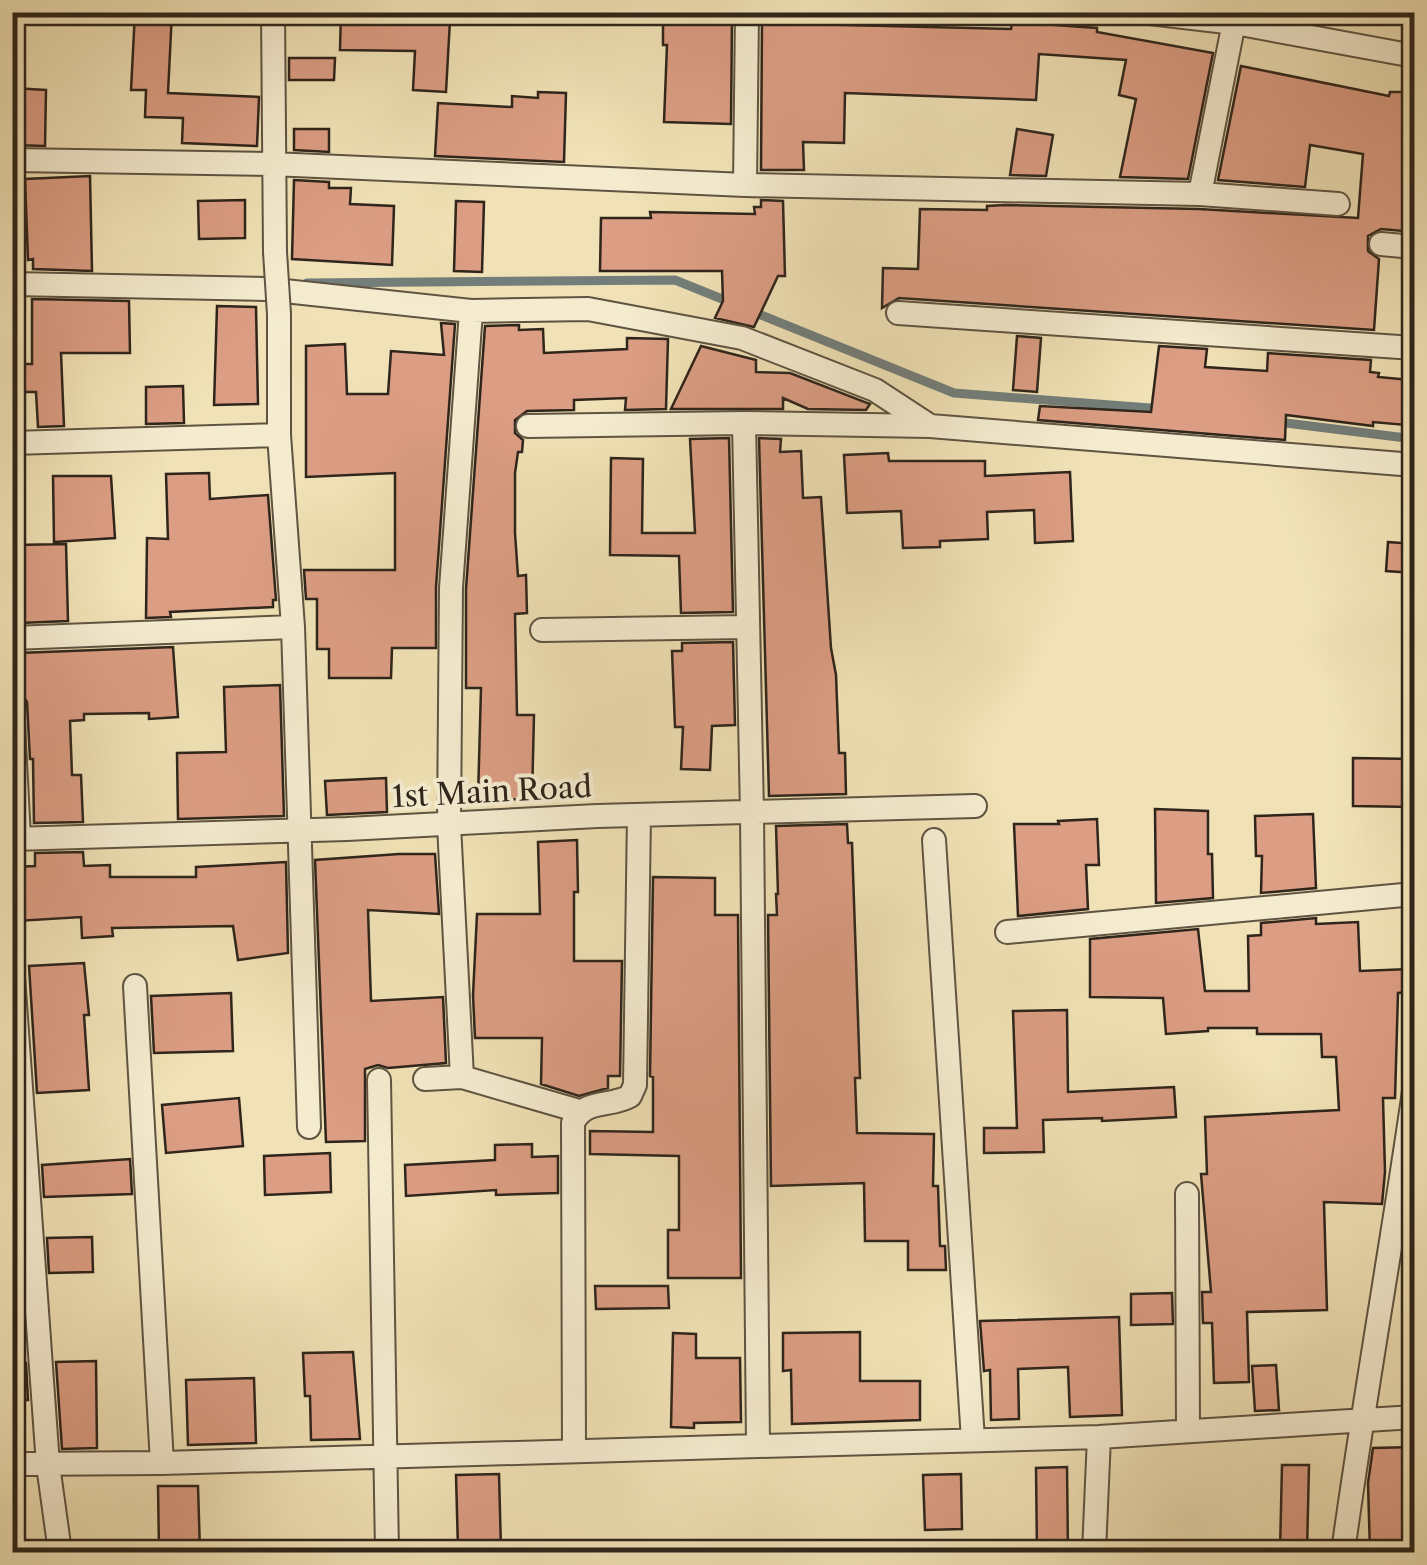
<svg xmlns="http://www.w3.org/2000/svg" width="1427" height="1565" viewBox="0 0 1427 1565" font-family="'Libre Caslon Text',serif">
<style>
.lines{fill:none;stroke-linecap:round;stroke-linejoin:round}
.stream{stroke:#737e7a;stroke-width:9}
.building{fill:#db9d83;stroke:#2f251b;stroke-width:2.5}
.minor-casing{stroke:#5f5442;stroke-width:26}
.minor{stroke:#f5ecd0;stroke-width:22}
.minor-bridge-casing{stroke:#5f5442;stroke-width:26;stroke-linecap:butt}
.minor-bridge{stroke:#f5ecd0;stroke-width:22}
.labels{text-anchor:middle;stroke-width:8;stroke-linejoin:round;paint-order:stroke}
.street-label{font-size:30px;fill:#2f251b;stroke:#f5ecd0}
</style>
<rect width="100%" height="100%" fill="#f0e2b6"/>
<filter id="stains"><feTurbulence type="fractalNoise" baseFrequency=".002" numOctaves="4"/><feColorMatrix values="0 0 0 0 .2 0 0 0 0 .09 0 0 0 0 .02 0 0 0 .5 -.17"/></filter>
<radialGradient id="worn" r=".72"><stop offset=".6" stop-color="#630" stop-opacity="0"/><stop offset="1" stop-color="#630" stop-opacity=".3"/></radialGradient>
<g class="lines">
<path class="stream" d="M307,283L675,280L732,303
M751,311L954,393L1163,409
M1278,422L1414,439"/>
</g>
<path class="building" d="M135,12H172L168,93L259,97L257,146L182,143L183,118L145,117L146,90H131Z
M341,12H382L381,17L450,20L446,92L413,90L415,51L340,50Z
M663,16H732L731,124L664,122L667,45H663Z
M1012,22L1097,28V32L1213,53L1188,179L1120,177L1136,99L1119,95L1126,60L1039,54L1036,100L845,93L844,143L803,142L804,170H761L762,23L1011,29Z
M289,58H335L334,80H289Z
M1241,66L1389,96L1390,92H1414V232L1381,229L1368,236V251L1379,259L1374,330L899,298L882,308L883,268L918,269L920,209L987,210V206L1005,205L1199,209L1358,218L1363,154L1310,145L1305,187L1218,180Z
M12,88L46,90L45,146L12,145Z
M538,92L566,93L564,162L435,156L438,103L512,107V96L538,98Z
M294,129H329V152L294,150Z
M1017,129L1053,135L1046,176L1010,175Z
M90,176L92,271L33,269V259L28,260L25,179Z
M294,180L329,182V188H351L350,204L394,206L392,265L292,259Z
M245,200V238L199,239L198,201Z
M761,200L783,201L785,276H778L754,327L715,318L723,301L722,271H600L601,218H651L650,212L755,214L754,207H761Z
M456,201L484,202L482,272L454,271Z
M32,299L129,301L130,353H61L64,426L38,427L36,392H12V364H32Z
M217,306L256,307L258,404L214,405Z
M441,323L455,324L436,587V648H392L391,678H329V649H317V599H306L304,570H395V473L306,477V346L345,344L347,394H388L391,351L444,355Z
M519,325V330L543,329L544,353L627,349V338L668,339L666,409L625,410L626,398L574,400V410L527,411L515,420V433L523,440L522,452H518L515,473V533L518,576L526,575L527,613L515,614L517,715H534L532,800L478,798L481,688H466V589L485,326Z
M1017,336L1041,338L1037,392L1013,390Z
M701,346L756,360V372L790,373L870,404L866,410L808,409L783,398V409H671Z
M1159,346L1207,349L1205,367L1267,371L1268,353L1371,360L1370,372L1379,373L1378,377L1410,380L1406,425L1373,422V426L1286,415L1285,440L1038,420L1040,406L1151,412Z
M183,386L184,423L146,424V387Z
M729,438L733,612L681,613L679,556L610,555L611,458L643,459L642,533H695L690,439Z
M759,438L781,439L780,452L801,451L803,498L821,497L831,648L836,675L839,753H845L846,794L769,796Z
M888,453L889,461H985V476L1070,472L1073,541L1035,543L1034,510L987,512L988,539L940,541V547L903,548L901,511L847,513L844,455Z
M209,473L210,499L268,495L276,600H273V607L170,612L171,617L146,618L147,538L168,539L166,474Z
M53,476H111L115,538L54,542Z
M1388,542L1414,544V573L1386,571Z
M66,544L68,621L20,623L15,545Z
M733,642L735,725L712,726L710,770L681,769L683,727H675L672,651H682V643Z
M173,647L178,717L149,719V713L84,714V720L70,721L72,775H81L83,822L34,823L33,759H30L27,702L20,692L19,653Z
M280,685L284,816L178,819L177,753L226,752L224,687Z
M1353,758L1414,759V807L1353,806Z
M386,778L387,812L327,815L325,781Z
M1155,809L1208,811V854H1212L1213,898L1156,903Z
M1313,814L1316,888L1261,893L1262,856H1256L1255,816Z
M1097,819L1099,865H1086L1088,909L1018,916L1014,824H1059L1058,821Z
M847,824L848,843H852L860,1078H855L857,1133L934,1134L933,1186H938L940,1246H945L946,1270H908V1241H865L864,1183L771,1186L768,915H777L776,894H778L776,826Z
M577,840L578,892H574V961H622L620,1076H608V1088L579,1096L541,1084L542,1038H475L473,995L477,914H540L538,842Z
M83,852L84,866L110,865V877H196V867L286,862L288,953L238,960L233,926L112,928L113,936L82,938L81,917L17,921L13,867L35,866V853Z
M399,854H435L439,914L368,910L371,1001L443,997L446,1063L388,1068L378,1065L365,1069V1141L326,1142L315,860Z
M653,877L715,878V915H738L741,1278H668V1230H679V1156L590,1154V1131L653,1132V1077L650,1076Z
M1316,918V924L1358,922L1360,971L1410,969L1411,992L1398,993L1395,1098H1383L1385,1172L1382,1204L1324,1202L1327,1310L1247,1312L1249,1382L1214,1383L1212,1323H1203L1202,1292H1211L1201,1174H1207L1205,1117L1339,1110L1336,1057H1322L1321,1034H1257V1028H1208V1031L1166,1034L1163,998L1090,997V939L1198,929L1205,991H1249L1248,936L1261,935V923Z
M84,963L89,1015H84L89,1090L37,1093L29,966Z
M231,993L233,1051L154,1053L151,996Z
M1067,1010L1068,1092L1174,1087L1176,1117L1102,1121V1118L1043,1120L1044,1152L984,1153V1128H1017L1013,1011Z
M239,1098L243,1146L166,1153L162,1105Z
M532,1144V1157L558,1156V1193L496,1195V1190L406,1196L405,1165L495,1160V1145Z
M330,1153L331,1192L265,1195L264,1156Z
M130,1159L132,1194L44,1197L42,1165Z
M92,1237L93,1272L49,1273L47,1238Z
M595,1286H668L669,1308L596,1309Z
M1172,1293L1173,1324L1131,1325V1294Z
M1119,1317L1122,1415L1070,1417L1068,1367L1018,1369L1019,1419L991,1420L990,1370L984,1371L980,1321Z
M860,1332V1381H920V1420L792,1424L791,1370L783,1371V1333Z
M673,1333L696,1334V1358H740L741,1422L694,1423V1428L671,1427Z
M353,1352L360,1439L311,1440L310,1396H305L303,1353Z
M96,1361L97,1448L62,1449L56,1362Z
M12,1363H26L28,1400H12Z
M1276,1365L1279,1410L1255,1411L1252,1366Z
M254,1378L256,1443L188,1445L186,1380Z
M1414,1447V1505H1408L1409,1552H1370L1368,1483L1373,1448Z
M1282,1465H1309L1307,1552H1280Z
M1067,1467L1068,1552H1037L1036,1468Z
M499,1474L501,1550H458L456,1475Z
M961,1474L962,1529L925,1530L923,1475Z
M158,1486H198L200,1552H159Z"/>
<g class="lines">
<defs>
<path id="minor" d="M273,12L275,252
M747,12L745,185L1200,194L1338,204
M1141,12L1235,23L1414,56
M12,160L272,164L745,185
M1200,194L1236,12
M1381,244L1414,247
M12,284L266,289L471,311L588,309L742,338L875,390L930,426
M898,313L1414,348
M279,314V435L293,627L309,1127
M744,423L930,426L1414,465
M528,426L744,423L752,814L758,1446L1099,1437L1414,1417
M12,443L279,435
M542,630L748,627
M12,638L293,627
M12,704L19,838
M12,839L347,829L597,816L975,806
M934,840L973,1440
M1007,932L1414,894
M12,962L48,1465L60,1552
M135,986L162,1463
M462,1077L579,1111
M425,1079L462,1077L449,825L451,588L471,311
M379,1080L387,1552
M1187,1194L1188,1430
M574,1451L573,1123C585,1098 609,1108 630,1096L635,1085L639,815
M12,1464L162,1463L758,1446
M1094,1552L1099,1437
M1343,1552C1364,1398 1392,1245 1414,1091"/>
</defs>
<use href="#minor" class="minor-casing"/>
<use href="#minor" class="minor"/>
<defs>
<path id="minor-bridge" d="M275,252L279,314"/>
</defs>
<use href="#minor-bridge" class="minor-bridge-casing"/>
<use href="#minor-bridge" class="minor-bridge"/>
</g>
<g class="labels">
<g class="street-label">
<text transform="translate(492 792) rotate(-3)" y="10">1st Main Road</text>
</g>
</g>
<rect width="1427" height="1565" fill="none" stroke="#f0e2b6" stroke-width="50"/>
<rect x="15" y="15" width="1397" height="1535" fill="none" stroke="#2f251b" stroke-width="5"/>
<rect x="25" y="25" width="1377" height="1515" fill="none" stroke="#2f251b" stroke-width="2.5"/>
<rect width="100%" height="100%" filter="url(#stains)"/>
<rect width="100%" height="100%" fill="url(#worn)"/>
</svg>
